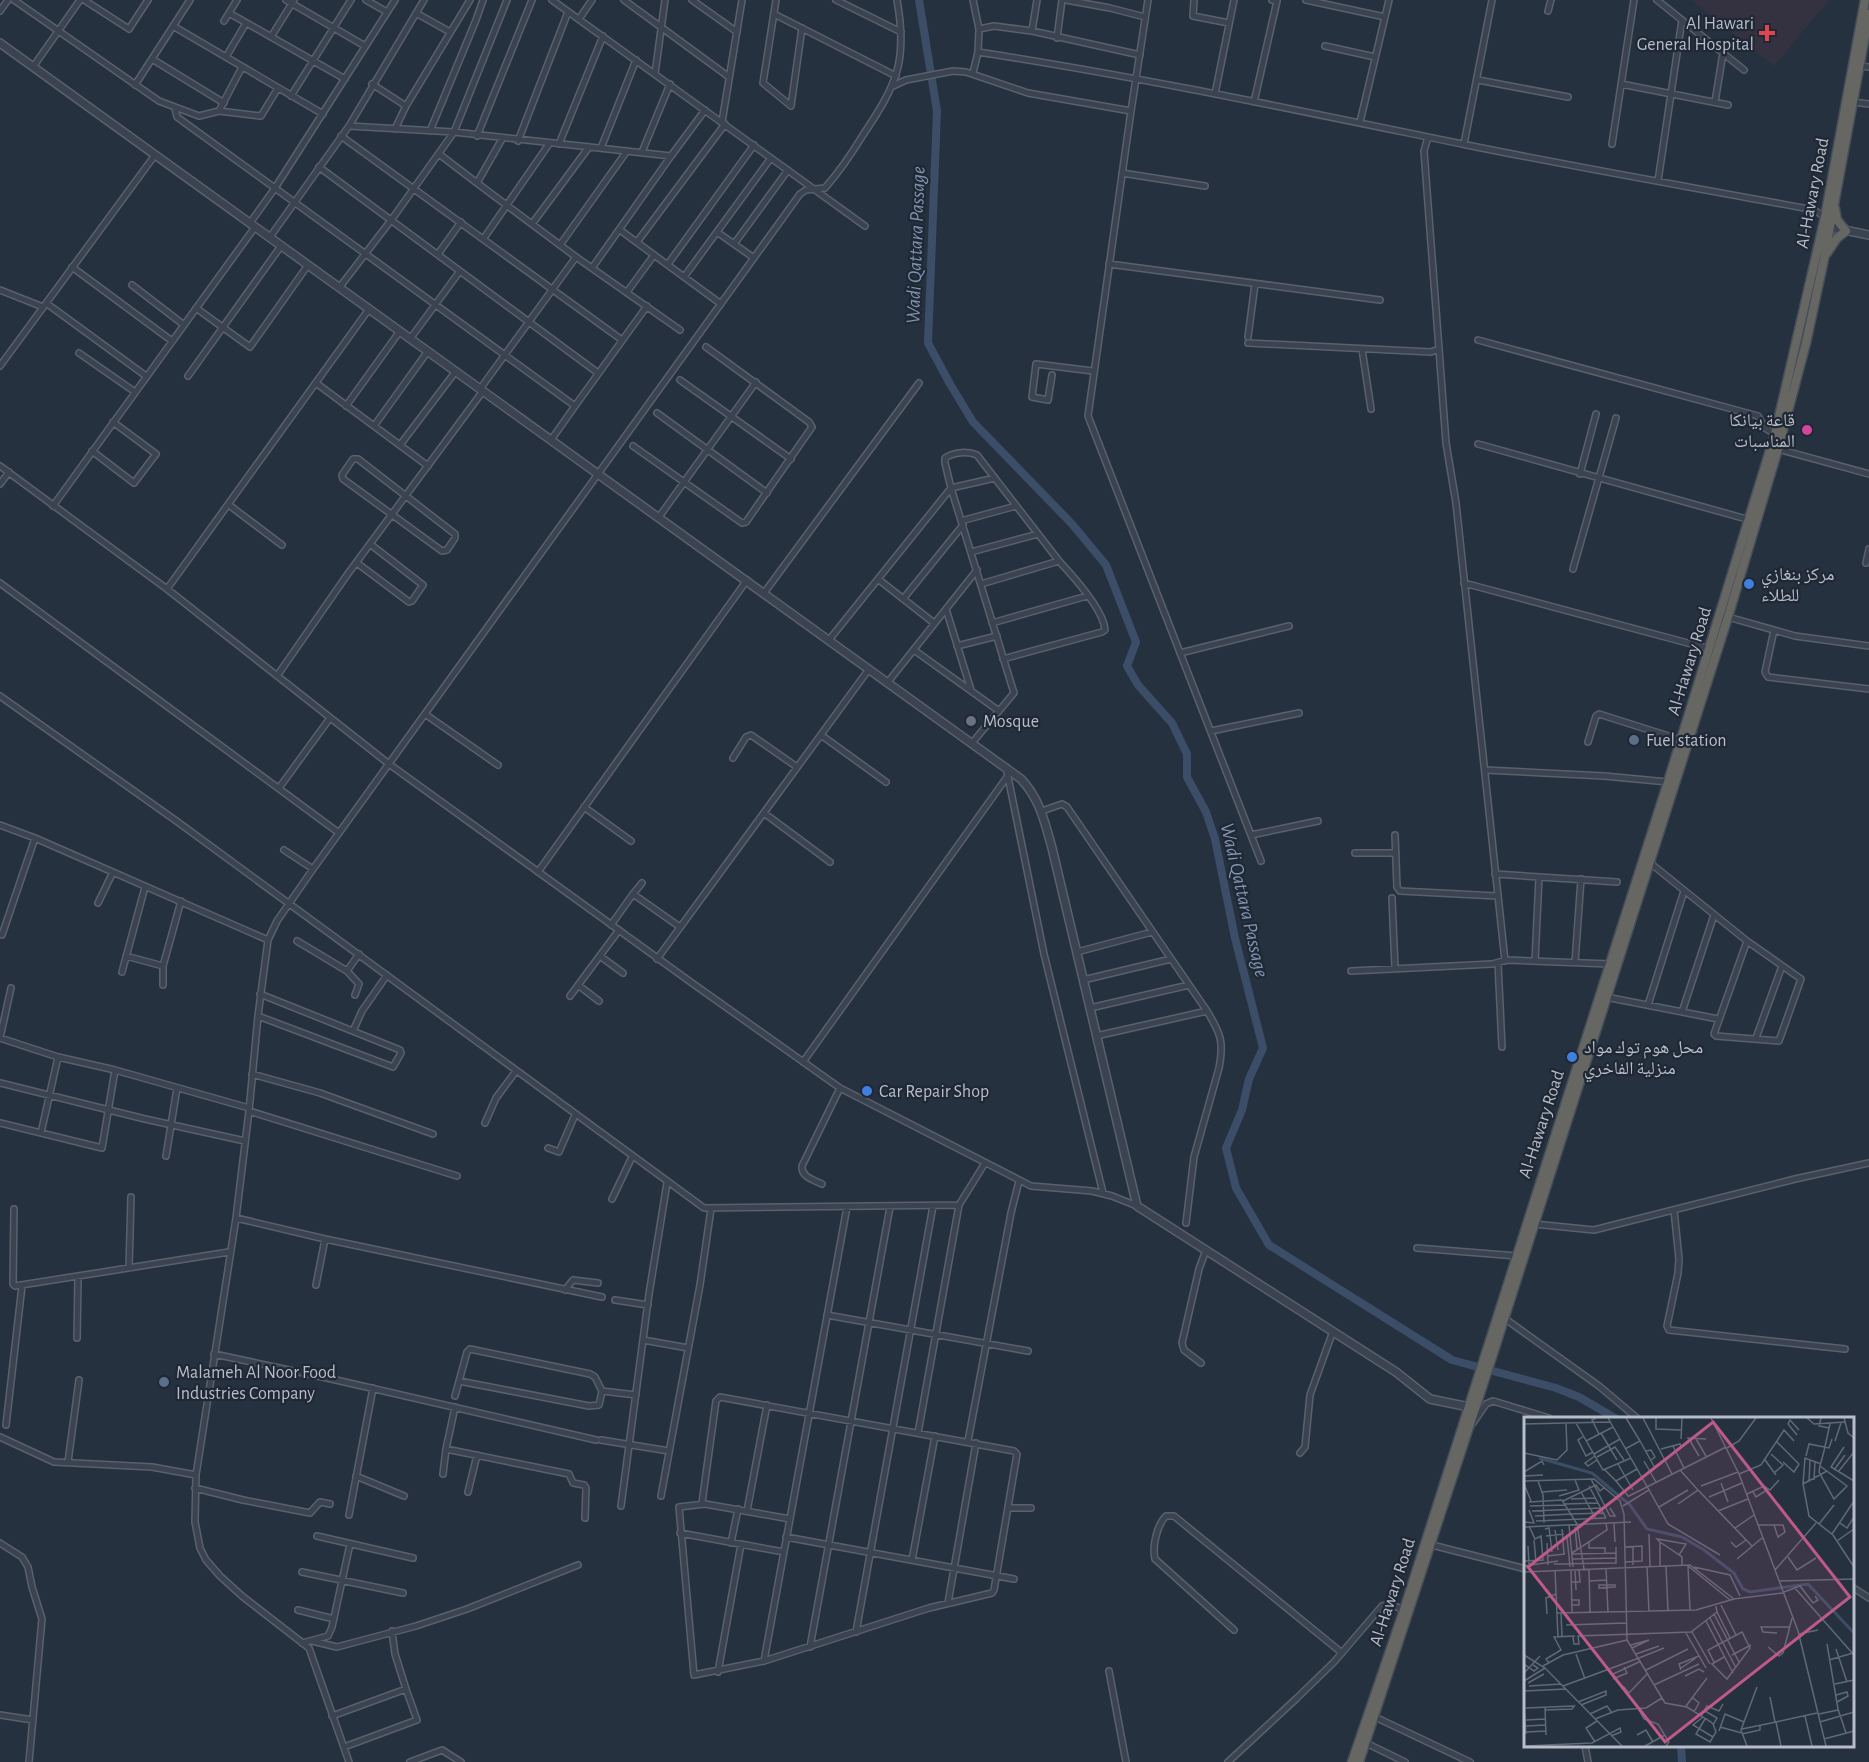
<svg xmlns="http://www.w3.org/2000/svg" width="1869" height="1762" viewBox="0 0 1869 1762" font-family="'Alegreya Sans','Noto Naskh Arabic',sans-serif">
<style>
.medical{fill:#343240}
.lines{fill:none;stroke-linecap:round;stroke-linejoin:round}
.river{stroke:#3c4e67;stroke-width:8}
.minor-casing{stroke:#58616c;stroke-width:8}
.tertiary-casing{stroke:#58616c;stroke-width:10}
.trunk-casing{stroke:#454e59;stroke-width:11}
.minor{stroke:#3a434f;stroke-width:5}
.tertiary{stroke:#3a434f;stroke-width:7}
.trunk{stroke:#666663;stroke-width:8}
.health-dot{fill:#e0444e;stroke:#1f2834;stroke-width:2}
.hotel-dot{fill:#d1479c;stroke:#1f2834;stroke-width:2}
.shop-dot{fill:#3f7fe0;stroke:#1f2834;stroke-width:2}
.worship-dot{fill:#6b7280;stroke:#1f2834;stroke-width:2}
.service-dot{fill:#5c6f8a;stroke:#1f2834;stroke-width:2}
.labels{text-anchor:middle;stroke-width:4.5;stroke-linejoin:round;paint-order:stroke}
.poi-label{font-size:18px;fill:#b6bec9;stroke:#1f2834;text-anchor:start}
.street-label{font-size:18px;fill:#b6bec9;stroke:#1f2834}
.water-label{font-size:20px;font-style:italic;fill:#7f94b0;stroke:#1f2834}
.inset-river{fill:none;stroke:#3c4e67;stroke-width:3}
.inset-road{fill:none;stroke:#606976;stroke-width:1.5}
.view{fill:#bd5a87;fill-opacity:0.15;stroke:#bd5a87;stroke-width:3}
.inset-edge{fill:none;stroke:#b6bec9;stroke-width:3}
</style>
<rect width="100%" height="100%" fill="#26313f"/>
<path class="medical" d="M1691,0H1829L1774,66Z"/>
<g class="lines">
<path class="river" d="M919,0L937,111L928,343L950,384L973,422L1072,524L1106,565L1136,642L1127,666L1138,685L1172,723L1187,754V777L1206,812L1215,839L1235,938L1263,1048L1249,1079L1242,1110L1226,1148L1236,1188L1269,1245L1452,1360L1556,1388L1579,1397L1615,1418
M1681,1746L1682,1762"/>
<defs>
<path id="minor" d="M14,0L159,101L199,116L219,111
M84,0L129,29L148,0
M286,0L365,46
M366,0L387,12
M552,0L865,226
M624,0L729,77
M692,0L737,32
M776,0L763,83L791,106L802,28
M836,0L901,32
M1066,0L1110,8L1145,17
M1194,0L1193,16L1229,23
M1306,0L1385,17
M1657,0L1744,70
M0,11L8,0
M1548,11L1551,0
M229,13L345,79
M416,13L450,32
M774,14L896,76
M579,19L592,0
M224,21L237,0
M173,26L323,114
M979,29L994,26L1032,31L1140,55
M1032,31L1037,0
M271,37L294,0
M1057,38L1062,0
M1325,46L1375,57
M978,52C1141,77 1301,111 1462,144C1579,168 1697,188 1814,210L1825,217
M226,57L246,23
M152,59L224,103
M1859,66L1869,67
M33,67L80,0
M242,67L219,111L261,116L278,88
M973,73L978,52L979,29L973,0
M655,74L665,0
M1478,80L1568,97
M372,84L406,106
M1621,84L1728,105
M135,85L190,0
M893,86L906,80L953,71L966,72L1028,93L1131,111L1148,0
M1215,94L1234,0
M291,96L351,0
M1254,102L1277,1L1272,0
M1715,102L1723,53
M1853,102L1869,104
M175,108L177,117L575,406L647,306
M1131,111L1088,416L1261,861
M722,122L742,0
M1360,122L1389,0
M349,126L454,132L671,156L705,110
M395,129L406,106L470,0
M430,131L476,20L483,0
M341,136L622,340
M477,136L532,0
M518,141L568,12
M559,144L603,36
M1464,144L1492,0
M1612,144L1634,0
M601,148L636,60
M642,152L670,84
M439,154L477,183
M319,167L598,373
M1122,173L1205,186
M1658,181L1682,20
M250,223L275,188L395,0
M532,224L589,147
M620,230L721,304
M717,232L754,258
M270,237L349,126L424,0
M484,238L549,144
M637,242L725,124
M734,244L788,170
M560,245L627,151
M438,254L461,222
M576,257L680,330
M668,264L754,145
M1109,264L1380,300
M72,267L172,341
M592,268L671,156
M684,277L771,158
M132,285L184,325
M339,288L392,219L454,132L507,0
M0,290L43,307
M627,292L654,255
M46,303L146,376
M196,308L250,347L308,265
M1248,337L1255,284
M410,339L460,271
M1478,340L1758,416L1765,428L1775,434
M1248,343L1431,352L1439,349L1424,151L1428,137
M1362,349L1371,409
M1439,349L1446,443L1456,503L1505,961
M79,353L135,392
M0,366L155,155
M1052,375L1048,400L1032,397L1036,364L1093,371
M188,376L281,246
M680,380L791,459
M316,383L428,466
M480,389L576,257L477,183L502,139
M346,406L400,331
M657,413L767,493
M374,426L428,351
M551,440L575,406
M1478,444L1750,520
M400,445L456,371
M633,446L742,523L746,522L812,427L809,422L706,347
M1778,449L1869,474
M92,451L134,483L156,454L113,422
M353,459H358L455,534V538L447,550L442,551L343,479L342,475Z
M0,466L167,589L389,764L692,983L840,1088L1031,1186L1092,1191L1112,1196L1137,1206
M1580,474L1596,414
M0,484L9,472
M229,505L282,545
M53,506L255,227
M659,517L756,382
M961,521L1016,506
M971,552L1038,534
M357,563L409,602L412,601L423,585L370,544
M1866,563L1869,549
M1573,569L1616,418
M878,579L934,623
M0,583L339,833
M1464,583L1710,649
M981,584L1059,561
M167,589L369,309
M764,593L919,383
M903,599L963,525
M946,609L971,690
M1728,617L1795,636L1869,646
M992,623L1087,596
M1774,630L1765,672L1768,677L1869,689
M829,640L951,488L995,478
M957,646L997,636
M914,650L999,711
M1180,653L1289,626
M277,676L347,575L483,391
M888,682L977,570
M0,696L175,820L704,1208L959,1205L985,1163
M425,714L498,765
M1211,731L1299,713
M821,735L886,782
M1588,742L1596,716L1599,714L1681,740
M972,743L1014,693L951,488L945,463V458C954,452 968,451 977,455L1059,561C1073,576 1104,610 1105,630L1102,632L1003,659
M733,758L746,737L751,735L797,767
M1006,767L1044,954L1103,1193
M1485,770L1604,776L1668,782
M279,788L330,718
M584,807L631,841
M1042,811L1062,804L1067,807L1207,1011C1221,1034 1224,1042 1219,1068L1194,1157L1186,1223
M764,813L830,862
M0,825L35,838L268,940
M1251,835L1318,821
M1395,835L1397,887L1400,891L1497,896
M284,850L313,869
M1355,853H1396
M1649,862L1747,941L1801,979L1779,1041L1716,1036L1714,1034L1747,941
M538,872L747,580
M1495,874L1617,882
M633,894L642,883
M1392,898L1395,968
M98,903L113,872
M611,925L633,894L680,927
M2,935L35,838
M297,941L347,971L359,954
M1077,952L1152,932
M126,956L163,966L181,901
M600,956L623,973
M657,959L869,669
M1535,961L1539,877
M1575,962L1581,879
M1498,963L1502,1047
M163,966V985
M347,971L359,984L355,995
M1351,971L1492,964L1507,960L1610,964
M122,972L145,887
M1083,980L1171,959
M578,985L599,1001
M570,996L619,930
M1606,997L1718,1019
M1648,1005L1684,891
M1090,1008L1189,985
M1682,1012L1714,915
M258,1016L393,1067L401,1053L400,1050L260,994
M353,1031L362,1011L387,975
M1096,1036L1207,1011
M0,1038L58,1057L115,1070L249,1108
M0,1038L11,988
M1756,1038L1782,966
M803,1062L1007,777
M252,1074L320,1093L433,1134
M0,1083L145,1119L245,1141
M249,1111L457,1176
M0,1123L102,1148L115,1070
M485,1123L496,1098L516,1071
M41,1133L58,1057
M548,1148L559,1152L575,1115
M166,1156L177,1088
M822,1184C814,1180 801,1177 802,1166L840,1088
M612,1199L632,1157
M14,1209L13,1284L15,1286L229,1252
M1674,1210L1679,1259L1678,1273L1667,1326L1669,1330L1845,1349
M236,1218L325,1239L602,1297
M1534,1224L1594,1230L1795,1179L1869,1163
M1417,1248L1517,1256
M129,1268L131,1197
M316,1285L325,1239
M565,1290L573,1280L598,1283
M615,1300L648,1305
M827,1315L1028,1351
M1504,1318L1599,1386L1637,1418
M77,1338L78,1277
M643,1340L688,1348
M214,1354L336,1380L596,1440
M1201,1363L1184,1350L1182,1343L1199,1269L1206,1250
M459,1381L589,1406L599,1405L602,1391
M455,1396L467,1352L470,1349L590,1374L595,1377L602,1391L636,1395
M1473,1423L1486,1404L1493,1401L1549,1418
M6,1425L22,1286
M918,1433L959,1205
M0,1437L54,1462L152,1467L196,1475
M601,1440L669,1451
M968,1441L1011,1213L1019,1181
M446,1449L569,1474L573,1483L584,1485L586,1488L585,1518
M1300,1453L1305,1447L1310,1395L1333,1331
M68,1462L79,1380
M443,1474L446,1449L455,1407
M356,1476L404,1496
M195,1488L243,1500L310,1513L320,1502L330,1504
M468,1492L477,1455
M661,1496L700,1285L711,1209
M702,1503L716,1401L720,1397L1014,1451L1017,1454L994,1590L992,1593L929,1608L764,1661L694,1675L679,1507L705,1504L790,1519
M621,1506L649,1294L667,1183
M1008,1508H1031
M747,1511L767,1405
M349,1515L373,1388
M680,1533L784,1552
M317,1536L413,1558
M786,1537L1014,1579
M0,1543L22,1557L28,1567L32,1587L42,1619L29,1762
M731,1543L738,1509
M1432,1545L1526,1569
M912,1560L935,1436
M302,1572L403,1593
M1852,1587L1869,1598
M948,1603L976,1443
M298,1610L334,1619
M1234,1630L1155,1559C1152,1546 1157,1525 1166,1516H1174L1342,1653
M856,1632L933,1206
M312,1641L337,1647L416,1626L467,1609L578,1565
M302,1643L328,1636L332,1627L350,1544
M810,1647L890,1207
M764,1661L847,1207
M1109,1671L1126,1762
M718,1672L741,1544
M0,1715L33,1720
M332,1716L406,1689L395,1654L392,1631
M1375,1717L1470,1762
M1366,1743L1405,1762
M1585,1746L1588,1762
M344,1747L417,1720L406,1689
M349,1762L309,1648L242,1596L220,1576L206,1560L200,1548L195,1522L196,1475L236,1218L249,1111L258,1016L268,940L277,921L313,869L800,194L806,190L825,188C839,172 852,153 863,135C897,84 908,61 897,0
M410,1762L442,1750L461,1762
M1228,1762L1297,1698L1334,1662L1382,1606L1390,1604L1404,1610"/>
<path id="tertiary" d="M0,43L1021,779C1040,799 1045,823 1052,848L1137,1206L1396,1372L1430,1399L1469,1407
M1830,227L1869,235"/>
<path id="trunk" d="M1827,253L1837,238L1846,231L1837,220L1835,209
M1352,1762L1404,1610L1668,782L1775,434L1825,217L1865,0
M1359,1762L1492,1357L1728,617L1778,449L1806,343L1824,259L1869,14"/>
</defs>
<use href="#minor" class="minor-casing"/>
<use href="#tertiary" class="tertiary-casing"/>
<use href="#trunk" class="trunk-casing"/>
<use href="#minor" class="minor"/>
<use href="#tertiary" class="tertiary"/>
<use href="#trunk" class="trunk"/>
</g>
<path class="health-dot" d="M1764 24h6v6h6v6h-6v6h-6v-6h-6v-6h6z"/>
<circle class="hotel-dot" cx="1807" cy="430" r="6"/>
<g class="shop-dot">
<circle cx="1749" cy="584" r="6"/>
<circle cx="1572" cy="1057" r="6"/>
<circle cx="867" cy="1091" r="6"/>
</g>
<circle class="worship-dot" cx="971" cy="721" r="6"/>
<g class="service-dot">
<circle cx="1634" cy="740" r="6"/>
<circle cx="164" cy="1382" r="6"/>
</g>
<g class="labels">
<g class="poi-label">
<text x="1754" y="29" text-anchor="end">Al Hawari<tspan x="1754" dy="21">General Hospital</tspan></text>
<text x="1795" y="426" text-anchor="end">قاعة بيانكا<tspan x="1795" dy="21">المناسبات</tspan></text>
<text x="1761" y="580">مركز بنغازي<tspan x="1761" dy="21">للطلاء</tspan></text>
<text x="983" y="727">Mosque</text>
<text x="1646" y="746">Fuel station</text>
<text x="1584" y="1053">محل هوم توك مواد<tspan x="1584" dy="21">منزلية الفاخري</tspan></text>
<text x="879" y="1097">Car Repair Shop</text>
<text x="176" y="1378">Malameh Al Noor Food<tspan x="176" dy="21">Industries Company</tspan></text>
</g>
<g class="street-label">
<text transform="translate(1812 193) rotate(-79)" y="6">Al-Hawary Road</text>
<text transform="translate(1689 661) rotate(-73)" y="6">Al-Hawary Road</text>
<text transform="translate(1541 1124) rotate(-72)" y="6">Al-Hawary Road</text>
<text transform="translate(1392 1592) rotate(-72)" y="6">Al-Hawary Road</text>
</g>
<g class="water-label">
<text transform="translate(915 245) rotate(-88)" y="7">Wadi Qattara Passage</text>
<text transform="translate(1245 900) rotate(77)" y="7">Wadi Qattara Passage</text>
</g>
</g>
<g transform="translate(1524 1417)">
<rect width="330" height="330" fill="#26313f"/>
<path class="inset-river" d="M15,41L68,56L106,88L123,112L158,120L180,133L210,156L219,172L226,175L284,167L330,216"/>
<path class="inset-road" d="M72,1L68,3L75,17M84,1L125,73L99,89M119,1L148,57M132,1V12L157,13M187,1L215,57L274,214L302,329M283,1L290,7L321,5M297,1L295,9L305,11M320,1L324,16L330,21M52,6L79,53L107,41M0,7L86,5M77,16L93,43M273,18L264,7L266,3L275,13M60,19L54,23L62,39L69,35M163,21L182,22M157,22L158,1M165,22L175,39M172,22L182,39M62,24L89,10M116,24L131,51M252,24L275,47L270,55L259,45M311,24L317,6M149,29L160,51M320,30L307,50L330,64M203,31L215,24L232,1M101,32L116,24L102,1M137,32L156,27L158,31M122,34L127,33L131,40L127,43M0,36L33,43L43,33L42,6M70,37L96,22M247,37L259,48L250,56M71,39L61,46L64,49L73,43M282,39L285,27L305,31L308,22M73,40L91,30L100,43M241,43L252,58M120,44L132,65M94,47L109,73M297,47L281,41L279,67L285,99L309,118L330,150M296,49L323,69L310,82L295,55L296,49L300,34L306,7V6M81,53L92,64L113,52M310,53L321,38M0,55L18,44L20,48M314,55L330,35M215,57L237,48L260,13L270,24M0,59L19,58M67,62L86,99H91L86,91M290,63L291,44M0,64L70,62L96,84L100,97L103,223L141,286L163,290L187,305L189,307L192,315L186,325L172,317L181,302M14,64L19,78L20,106M92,64L105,80M285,65L286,43M197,66L204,85M0,67L7,84M279,67L303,54M65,69L82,101M177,69L214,55M125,73L144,107L196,138M174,73L228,129M18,75L43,73M57,75L72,102M229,75L232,80L243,73M223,77L240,69L246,73L255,63M35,79L55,73L51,63M105,79L202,30M185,80L218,66M47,82L71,81M39,84L72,68L76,74L81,70M5,85L38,83L53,107L60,152M41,87L74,86M154,87L174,73L156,53M6,89L41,88M135,90L164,73M8,94L77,91M194,94L224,82M47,97L80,96M11,99L47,97M12,104L82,101M0,105L10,106L5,93M90,106L91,125M316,106L323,111L330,100M295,107L310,88M45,108L49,150M234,108H259L261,115L254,120L250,108M0,110L107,105M51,110L53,132M211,111L230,98M21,112L25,111L28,135M38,112L40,137M31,113L34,133M125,117L126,150M308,117L330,84M22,119L40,117M43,120L46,150M10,123L12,145M313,124L330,112M65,125V131H81V137M207,125L212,130L222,123M23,126L24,148M4,129L5,147M109,129V148M101,130L118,129V144L101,145M48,136L83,113L82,106M48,137L92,136M155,138L162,127L133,122L136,125L158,140V148M23,139L41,137M264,140L273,153L292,141M49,142L92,141M213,142L238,121M0,144L19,143L17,119L11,122L5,109M30,147L92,146V130M163,148L206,183M0,149L34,144M136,149V125M142,149L144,194M164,149L166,193M123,150L125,195M170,150L206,158L216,179M82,151L84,196M65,152L66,196M31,153L34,220M47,153L48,196M51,153L52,173M251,153L292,106M0,155L166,148L210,182L259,176M65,164L83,163M255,164L330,162M47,165H56L55,152M75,168H91V170L75,171ZM270,170L330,238M260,175L276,169L289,186L294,183L291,179M48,183H55V188H48M197,188L212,218M193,195L206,221M33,196L172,193L210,182M37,196L38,220M23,197L22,181L32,177M190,197L215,245M186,201L212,251M182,204L209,256M42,208L102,206M168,215L186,247M162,216L182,251M253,216L239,215L237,210H265M275,217L294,213M49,220L50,227H55L54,219L167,215L193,195L192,189M303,227L314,292L322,316M107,228L125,223L108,231M244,230L255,239L259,236L268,201M312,232L323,265M52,237L61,262M112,237L135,229M0,238L21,251L98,329M208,238L227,228M115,241L140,231M305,243L329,236M190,245L184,233L218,215L226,231L203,262L188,247L200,240M25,246L22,242L37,233L30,220L51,219M0,247L10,254L14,251L9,248M19,249L39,238L103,223M157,251L172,241M122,253L164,232M157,253L155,247L175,239M0,256L16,239M87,258L117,244M161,259L175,252L180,255M89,262L103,256L100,250M0,264L21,251M4,266L20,257M311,267L330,263M130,268L175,247M5,269L37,267M39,269L115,241M99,269L105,276L124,256M0,274L42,272M312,278L323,275L324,279L313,285M246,280L251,305M169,281L175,286L170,295M54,285L82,274V278L57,288M162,289L183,261M0,291L2,317M2,291L49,289M21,291L22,318M21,293L48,292L51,288M115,293L120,302L134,307L145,325L142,329M181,294L193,301L189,308M66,297L83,289L88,296M295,297L314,293M177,299L183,289L195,294L199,287M281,299L288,329M179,300L169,308L189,320M71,302L94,293L122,291L138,281M2,303L21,302M296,305L330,295M2,309L21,308M196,310L218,316M218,312L252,305M195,314L201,297L220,305M2,315L22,314M218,317L236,313V308M113,318L122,313L129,325M300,322L330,314M71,325L62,311L73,304M0,329L68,326L96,311L97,315L87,319M121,329L141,318M223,329L217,313L233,270M257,329L252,305L293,296"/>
<path class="view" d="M189,5L326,180L141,325L4,150Z"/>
<rect width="330" height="330" class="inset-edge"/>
</g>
</svg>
